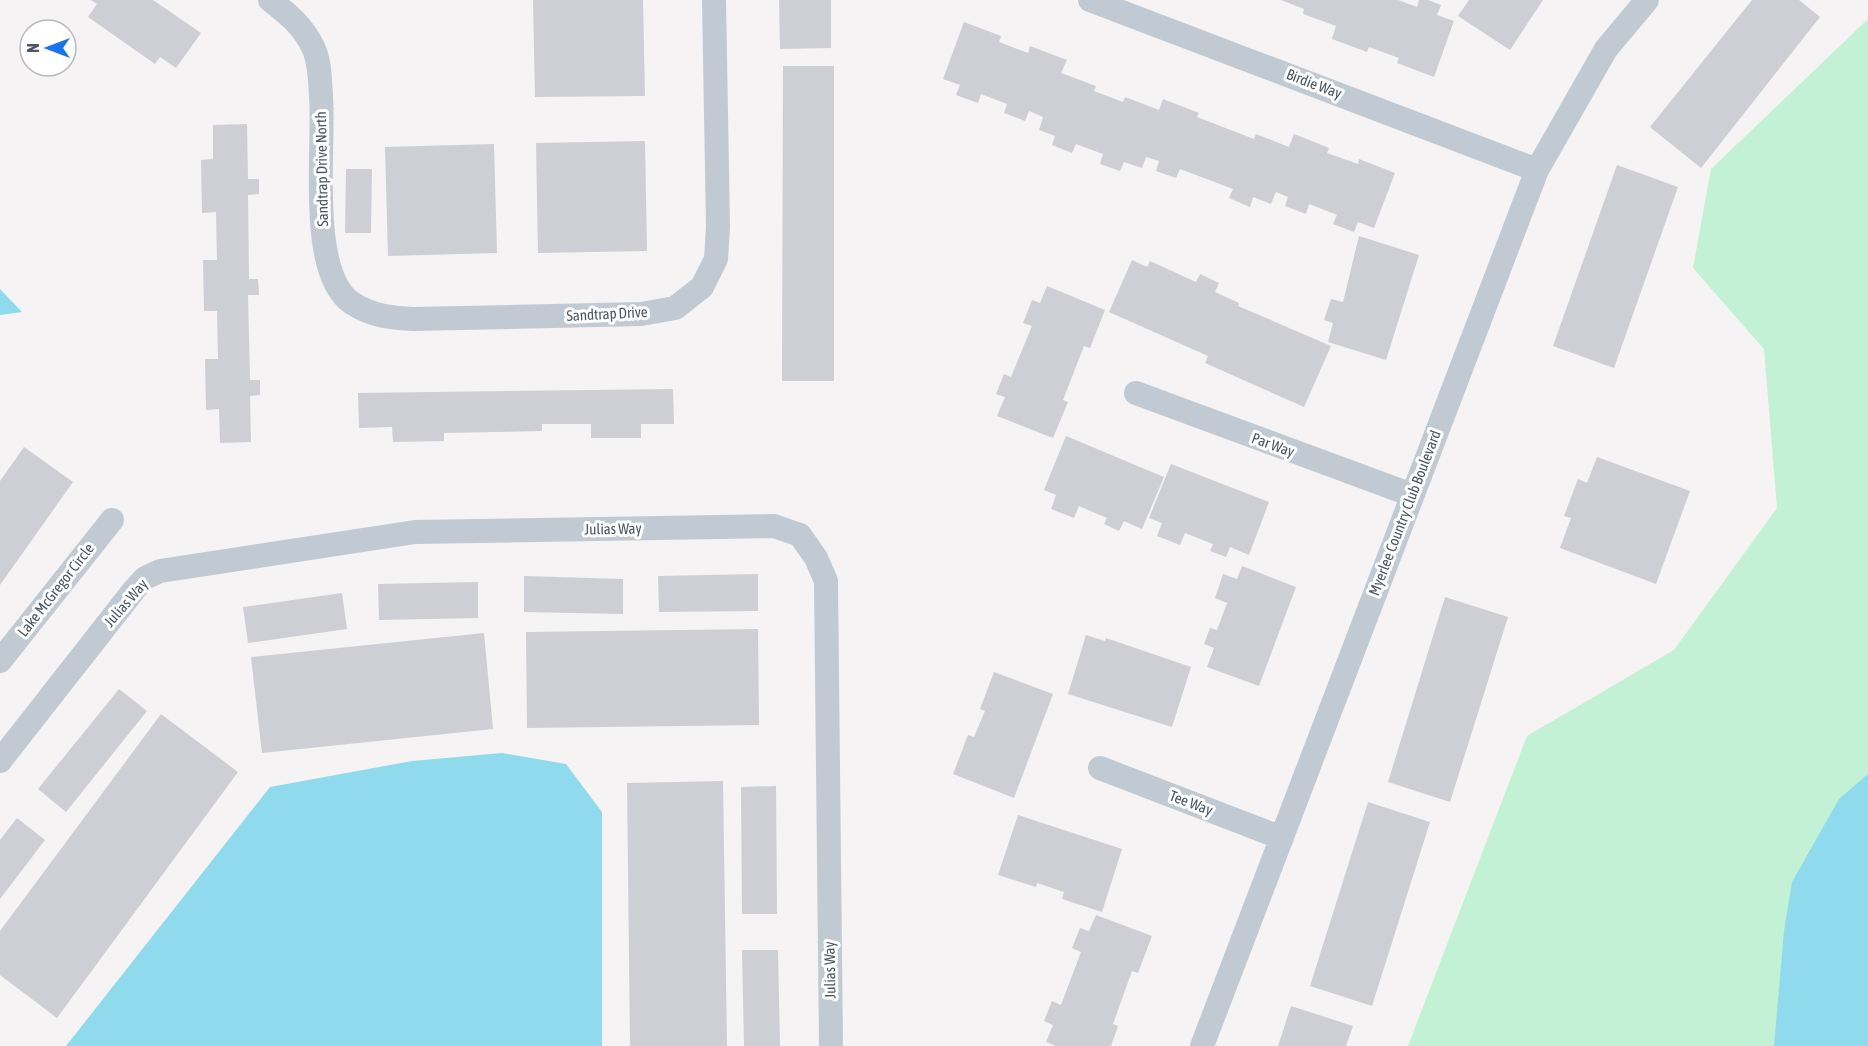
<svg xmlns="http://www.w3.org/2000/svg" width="1868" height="1046" viewBox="0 0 1868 1046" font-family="'Asap Condensed',sans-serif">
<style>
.green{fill:#c3f1d5}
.water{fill:#90daee}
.building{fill:#cdcfd5}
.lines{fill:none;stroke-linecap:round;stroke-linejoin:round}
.street{stroke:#c1cad2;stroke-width:24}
.labels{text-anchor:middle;stroke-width:6;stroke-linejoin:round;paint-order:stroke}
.street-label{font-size:15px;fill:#4a5661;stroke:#fff}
</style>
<rect width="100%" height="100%" fill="#f5f3f3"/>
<path class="green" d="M1868,19V1046H1408L1527,736L1674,650L1777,508L1764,349L1693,268L1711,169Z"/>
<path class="water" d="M0,289L22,312L0,315Z
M502,753L566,764L602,812V1046H66L270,787L412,761Z
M1868,774V1046H1774L1784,931L1792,882L1839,799Z"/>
<path class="building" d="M91,0H153L201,33L176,68L160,57L155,64L88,17L97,4Z
M533,0H643L645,96L535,97Z
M779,0H831V48L780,49Z
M1281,0H1398L1417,7L1419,0H1428L1441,5L1437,15L1454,21L1434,77L1397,63L1399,58L1369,47L1367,52L1332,39L1336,26L1303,14L1304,9Z
M1469,0H1543L1510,50L1458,16Z
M1752,0H1799L1820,17L1701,168L1650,127Z
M964,22L1001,36L999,42L1028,53L1030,46L1067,60L1061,73L1096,86L1094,91L1123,102L1125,97L1159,110L1163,99L1199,113L1197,117L1254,139L1256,134L1289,147L1294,134L1329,148L1327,153L1358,164L1359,159L1395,173L1374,228L1358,222L1354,232L1333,224L1337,215L1309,204L1306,214L1285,206L1288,197L1276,192L1271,204L1253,197L1250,207L1229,198L1233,189L1180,169L1176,178L1156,171L1159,161L1146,157L1142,168L1124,162L1120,171L1100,164L1103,154L1076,144L1072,153L1052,145L1055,136L1039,130L1043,117L1029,111L1025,121L1004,113L1007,104L981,94L978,103L956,95L960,85L943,79Z
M783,66H834V381H782Z
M247,124L248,179H259V194L248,195L249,279H258L259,295H248L250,380H260V395L250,396L251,442L220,443L219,409L206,410L205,359H218L217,311H204L203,260H217L216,212L202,213L201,160L213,159V125Z
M645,141L647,251L538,253L536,143Z
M494,144L497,253L388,256L385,147Z
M1617,165L1678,187L1614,368L1553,346Z
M346,169H372L371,233H345Z
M1359,236L1419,255L1386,360L1328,342L1333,323L1324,320L1331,299L1343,302Z
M1132,260L1147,267L1150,261L1196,282L1200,274L1219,283L1215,292L1239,303L1238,306L1331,346L1304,407L1205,363L1208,356L1109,312Z
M1047,286L1105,310L1090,348L1084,346L1063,400L1068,402L1053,438L997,416L1005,397L996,394L1004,374L1011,377L1032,326L1023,323L1032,300L1040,303Z
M673,389L674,424H641V438H591V424H542V431L444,433V441L393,442L392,427L359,428L358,393Z
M1066,436L1164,477L1142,529L1124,521L1119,531L1104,524L1107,518L1079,506L1074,518L1051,509L1056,495L1044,490Z
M24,447L73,482L0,585V481Z
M1597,457L1690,491L1656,584L1560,548L1571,518L1564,516L1578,479L1587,483Z
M1171,464L1269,502L1249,555L1230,547L1226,557L1210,551L1213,544L1185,533L1180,545L1157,536L1162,523L1149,518Z
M1242,566L1296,587L1259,686L1207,667L1214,648L1204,644L1210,628L1217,630L1227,603L1215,598L1223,574L1237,579Z
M758,574V611L659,612L658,576Z
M524,576L623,579V614L524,612Z
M478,582V618L379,620L378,584Z
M342,593L347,629L248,643L243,607Z
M1445,597L1508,617L1450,802L1388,782Z
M758,629L759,725L527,728L526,632Z
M484,633L493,729L262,753L251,657Z
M1086,635L1105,641L1106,638L1191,667L1172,727L1068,694Z
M994,672L1053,694L1014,798L953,774L968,735L974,737L985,711L980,709Z
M119,689L147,711L66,812L38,789Z
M161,714L238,772L57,1018L0,975V931Z
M723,781L727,1046H630L627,783Z
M776,786L777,914H742L741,787Z
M1368,802L1430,822L1372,1006L1310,986Z
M1018,815L1122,849L1102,912L1062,899L1064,892L1037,883L1036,887L998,875Z
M17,818L45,840L0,899V840Z
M1096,915L1152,936L1138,973L1132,971L1113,1024L1118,1026L1111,1046H1056L1046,1042L1053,1025L1044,1021L1052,1001L1061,1005L1081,952L1072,948L1080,928L1089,931Z
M742,950H778L780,1046H744Z
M1291,1006L1353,1026L1346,1046H1278Z"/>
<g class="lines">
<path class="street" d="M270,0C288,14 303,26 313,47C320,61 320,81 321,96C325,147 307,273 352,303C372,316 391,318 414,319L641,314L675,308L702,287L716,259L718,227L714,0
M1090,0L1537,170
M1136,393L1412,495
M0,661L112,520
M0,761L134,590L145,578L160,571L415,532L774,526L800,535L816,558L826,581L831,1046
M1100,768L1282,838
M1202,1046L1537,170L1606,49L1647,0"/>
</g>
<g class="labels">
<g class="street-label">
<text transform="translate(1314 84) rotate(21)" y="5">Birdie Way</text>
<text transform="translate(322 169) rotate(-91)" y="5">Sandtrap Drive North</text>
<text transform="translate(607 314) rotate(-3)" y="5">Sandtrap Drive</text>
<text transform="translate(1273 445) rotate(20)" y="5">Par Way</text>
<text transform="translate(1405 513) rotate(-69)" y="5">Myerlee Country Club Boulevard</text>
<text transform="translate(613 529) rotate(-1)" y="5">Julias Way</text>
<text transform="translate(56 590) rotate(-52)" y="5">Lake McGregor Circle</text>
<text transform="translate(126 603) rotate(-49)" y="5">Julias Way</text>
<text transform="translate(1191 803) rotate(21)" y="5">Tee Way</text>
<text transform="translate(830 970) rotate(-91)" y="5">Julias Way</text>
</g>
</g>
<g transform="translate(48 48) rotate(270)"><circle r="28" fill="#ffffff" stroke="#b7bbc0" stroke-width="1.5"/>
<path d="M0-4.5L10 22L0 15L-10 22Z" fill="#1a73e8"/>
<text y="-9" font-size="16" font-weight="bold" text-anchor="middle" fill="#4a5661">N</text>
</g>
</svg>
